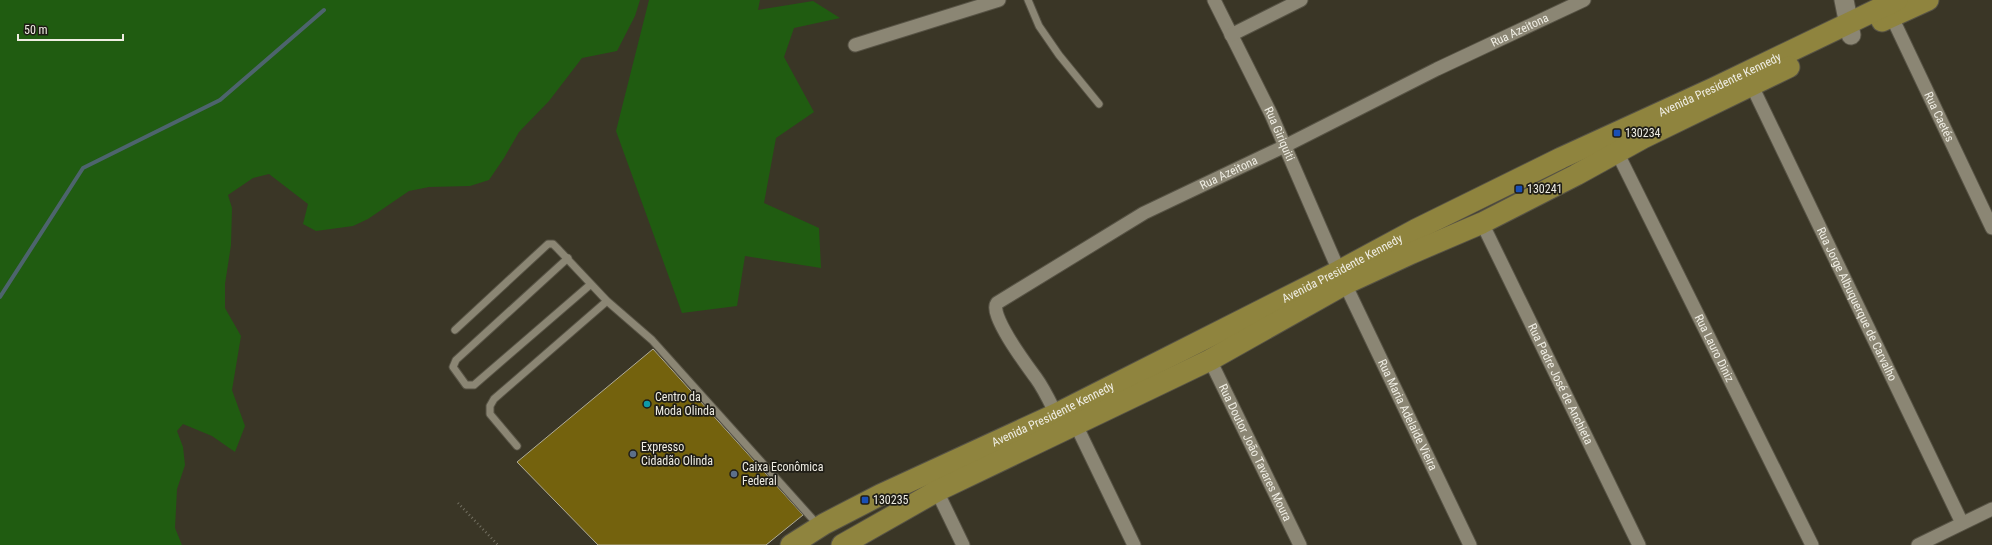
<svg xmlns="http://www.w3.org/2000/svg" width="1992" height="545" viewBox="0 0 1992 545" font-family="'Roboto Condensed',sans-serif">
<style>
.green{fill:#205c11}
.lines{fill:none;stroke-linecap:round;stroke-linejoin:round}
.stream{stroke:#4d646d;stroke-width:4}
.building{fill:#74620d;stroke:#b0ac99}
.lane-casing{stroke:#575345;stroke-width:9}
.street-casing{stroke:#575345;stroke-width:15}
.secondary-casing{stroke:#575345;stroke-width:21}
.primary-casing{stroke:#575345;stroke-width:23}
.path{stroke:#737062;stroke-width:2.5;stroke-dasharray:1 3;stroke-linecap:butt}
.lane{stroke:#8b8674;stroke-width:7}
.street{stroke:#8b8674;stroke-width:13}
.secondary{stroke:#8b8674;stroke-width:19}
.primary{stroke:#8f843e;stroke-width:21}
.transit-dot{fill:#1a4fb4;stroke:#1f1d16;stroke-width:1.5}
.culture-dot{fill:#0f9aa8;stroke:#1f1d16;stroke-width:1.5}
.service-dot{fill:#5c6f8a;stroke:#1f1d16;stroke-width:1.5}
.labels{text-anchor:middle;stroke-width:3.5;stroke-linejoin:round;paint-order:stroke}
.street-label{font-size:12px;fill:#efede3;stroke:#1f1d16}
.poi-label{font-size:12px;fill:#efede3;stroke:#1f1d16;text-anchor:start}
</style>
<rect width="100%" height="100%" fill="#3a3626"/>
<path class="green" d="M0,0H640L635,16L617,51L582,58L549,101L519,132L504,158L489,180L470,186L429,187L409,191L368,219L353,226L316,231L303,224L308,204L269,174L253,178L228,195L232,208L231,245L225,284V308L241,336L232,390L245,426L235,452L212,436L183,424L177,431L183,447L185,465L177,489L175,528L182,545H0Z
M649,0H760L758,10L813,1L840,18L794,28L784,57L814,112L776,138L764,203L819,228L821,268L745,256L737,306L682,313L616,131Z"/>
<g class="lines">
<path class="stream" d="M0,297L83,168L220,100L324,10"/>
</g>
<path class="building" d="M653,349L803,515L766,545H598L517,462Z"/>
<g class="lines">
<defs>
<path id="lane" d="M1028,0L1039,26L1059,55L1099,104
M568,258L456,360L453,367L466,385H474L591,284
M455,330L548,244H553L558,249L607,301L652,340L818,525
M517,446L490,414V406L494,399L607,301"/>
<g id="street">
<path id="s1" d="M1214,0L1271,114L1339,271"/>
<path id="s2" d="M1889,11L1992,228"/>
<path d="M1231,35L1301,0"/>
<path d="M855,45L999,0"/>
<path id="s3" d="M1752,86L1962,523"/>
<path id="s4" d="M1617,152L1812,545"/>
<path id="s5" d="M1482,223L1639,545"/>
<path id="s6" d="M1345,284L1470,545"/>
<path id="s7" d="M1210,360L1300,545"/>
<path id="s8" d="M1056,414C1050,402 1044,389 1036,378C1028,367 988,314 997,303L1144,213L1285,146L1437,69L1584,0"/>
<path d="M1076,425L1134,545"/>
<path d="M934,485L963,545"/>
<path d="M1918,545L1992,509"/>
</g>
<path id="secondary" d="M1844,0L1851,35"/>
<g id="primary">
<path d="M1882,21L1928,0"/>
<path id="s9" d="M791,545L824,524L880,495L1056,414L1339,271L1415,230L1561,158L1714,88L1897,0"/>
<path d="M842,545L937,491L1210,360L1345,284L1412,253L1482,223L1576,175L1643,138L1789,67"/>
</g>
</defs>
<use href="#lane" class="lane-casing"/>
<use href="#street" class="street-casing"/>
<use href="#secondary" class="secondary-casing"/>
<use href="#primary" class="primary-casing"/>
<path class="path" d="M458,503L498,545"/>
<use href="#lane" class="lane"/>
<use href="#street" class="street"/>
<use href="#secondary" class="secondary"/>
<use href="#primary" class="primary"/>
</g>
<g class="transit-dot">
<rect x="1613" y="129" width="8" height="8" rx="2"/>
<rect x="1515" y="185" width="8" height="8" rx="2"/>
<rect x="861" y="496" width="8" height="8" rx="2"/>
</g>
<circle class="culture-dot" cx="647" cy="404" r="4"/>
<g class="service-dot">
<circle cx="633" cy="454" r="4"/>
<circle cx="734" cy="474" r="4"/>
</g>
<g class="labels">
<g class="street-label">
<text dy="4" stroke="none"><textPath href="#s8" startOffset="718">Rua Azeitona</textPath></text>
<text dy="4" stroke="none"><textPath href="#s9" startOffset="1037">Avenida Presidente Kennedy</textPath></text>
<text dy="4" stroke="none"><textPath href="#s2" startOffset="117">Rua Caetés</textPath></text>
<text dy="4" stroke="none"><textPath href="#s1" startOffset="149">Rua Giriquiti</textPath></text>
<text dy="4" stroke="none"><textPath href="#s8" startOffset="394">Rua Azeitona</textPath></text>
<text dy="4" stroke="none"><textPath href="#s9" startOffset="617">Avenida Presidente Kennedy</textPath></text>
<text dy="4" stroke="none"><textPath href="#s3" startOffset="242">Rua Jorge Albuquerque de Carvalho</textPath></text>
<text dy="4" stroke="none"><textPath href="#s4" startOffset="219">Rua Lauro Diniz</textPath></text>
<text dy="4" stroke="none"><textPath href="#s5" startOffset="179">Rua Padre José de Anchieta</textPath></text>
<text dy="4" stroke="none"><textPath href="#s9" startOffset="293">Avenida Presidente Kennedy</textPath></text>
<text dy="4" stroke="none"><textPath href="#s6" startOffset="145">Rua Maria Adelaide Vieira</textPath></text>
<text dy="4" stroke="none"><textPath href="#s7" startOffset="103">Rua Doutor João Tavares Moura</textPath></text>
</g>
<g class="poi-label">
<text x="1625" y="137">130234</text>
<text x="1527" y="193">130241</text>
<text x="655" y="401">Centro da<tspan x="655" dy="14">Moda Olinda</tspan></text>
<text x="641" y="451">Expresso<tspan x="641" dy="14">Cidadão Olinda</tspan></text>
<text x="742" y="471">Caixa Econômica<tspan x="742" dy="14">Federal</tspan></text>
<text x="873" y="504">130235</text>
</g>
</g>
<path d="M18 34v6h105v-6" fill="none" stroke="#efede3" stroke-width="2"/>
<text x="24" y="34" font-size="12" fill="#efede3" stroke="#1f1d16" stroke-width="3" paint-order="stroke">50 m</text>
</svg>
